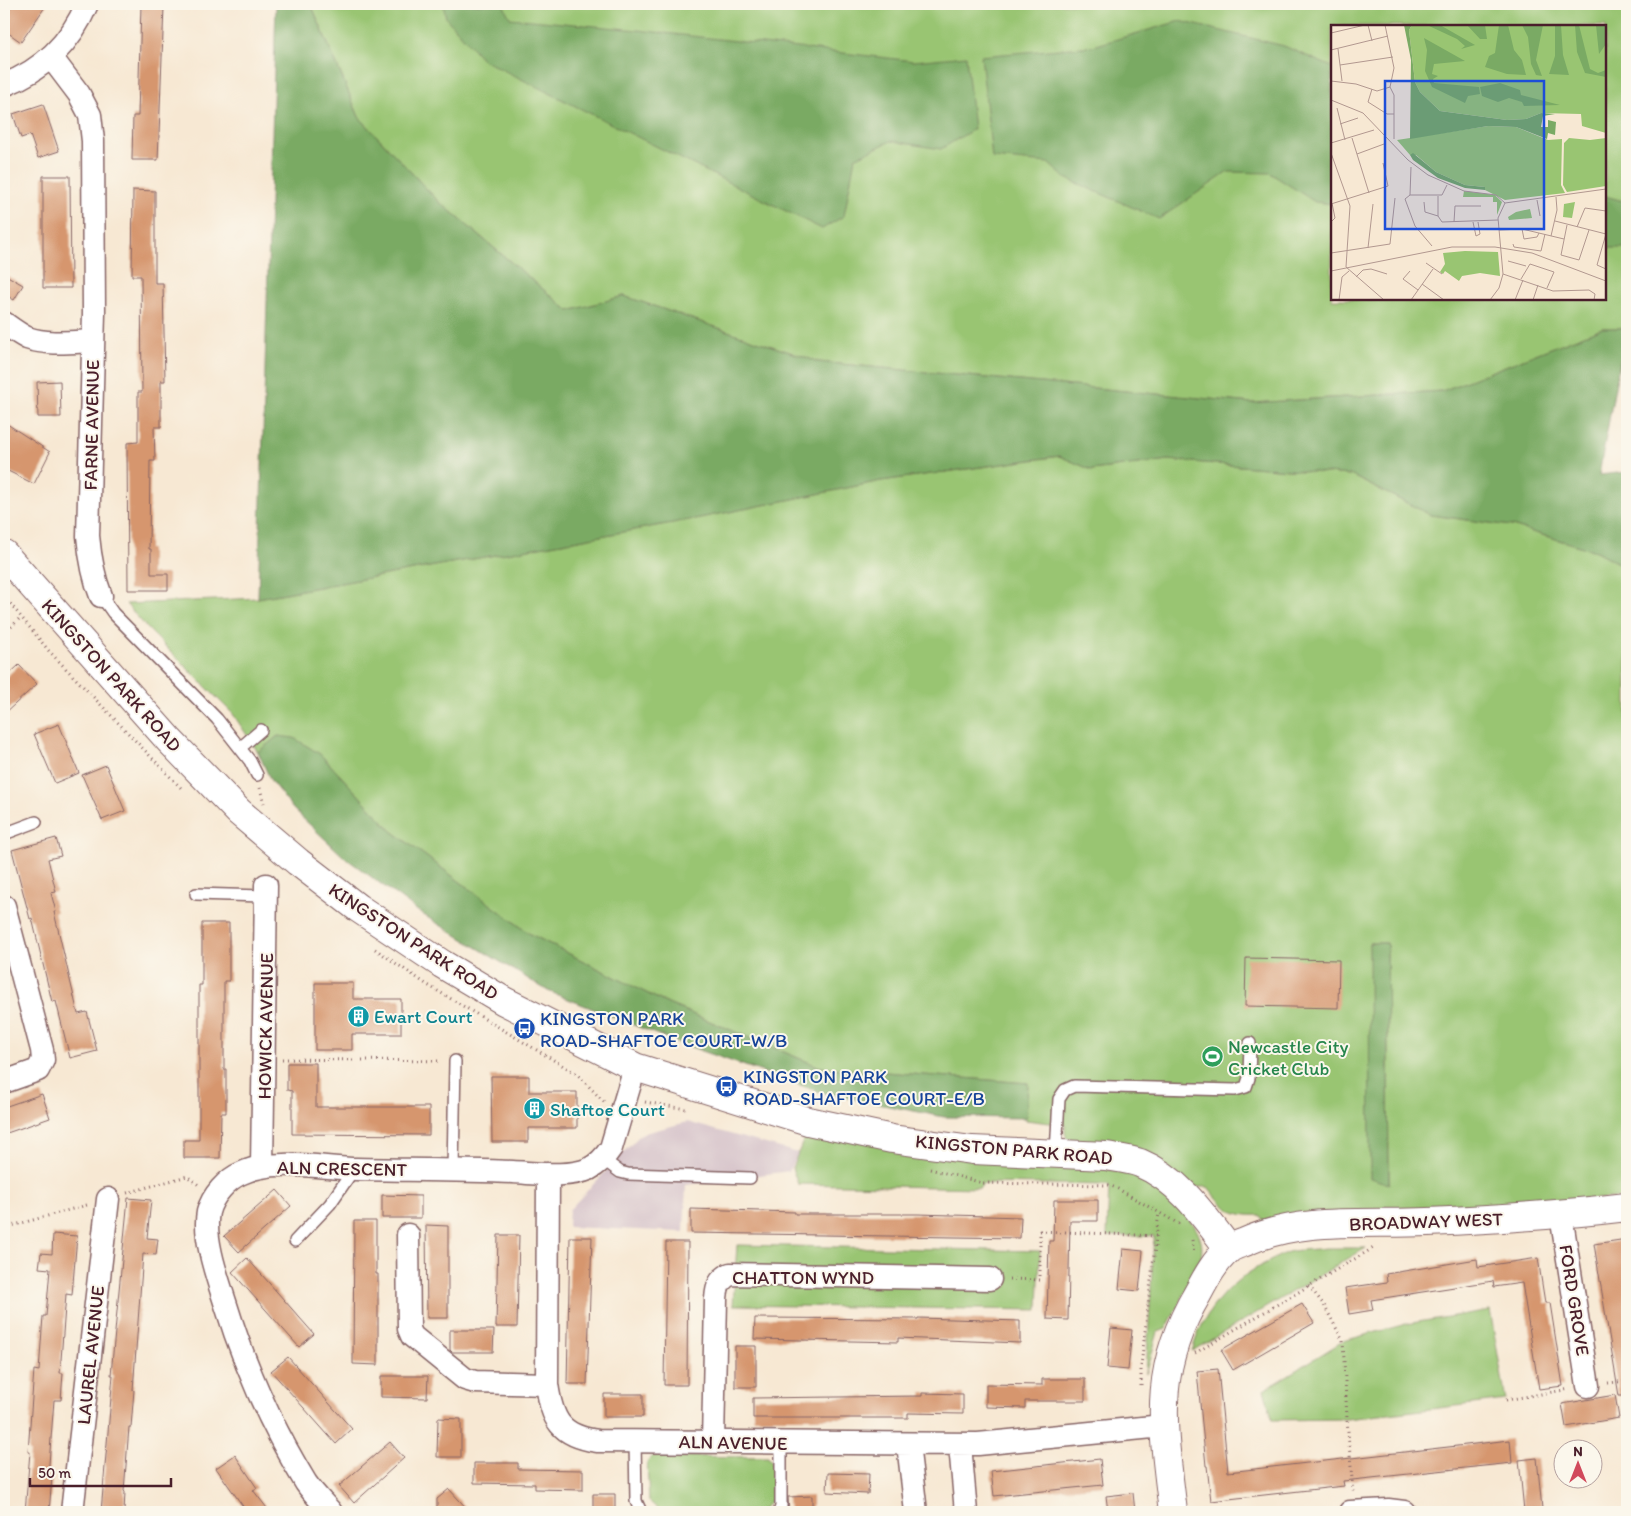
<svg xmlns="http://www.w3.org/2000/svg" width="1631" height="1516" viewBox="0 0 1631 1516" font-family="Itim,sans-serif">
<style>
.industrial{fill:#d2bdc6}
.green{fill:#99c572;stroke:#72724e;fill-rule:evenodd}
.forest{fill:#7aaa64;stroke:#626448}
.building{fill:#d6966e}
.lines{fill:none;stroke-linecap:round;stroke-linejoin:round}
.service-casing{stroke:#876566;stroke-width:14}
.minor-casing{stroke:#876566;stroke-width:25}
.tertiary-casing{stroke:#876566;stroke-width:30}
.path{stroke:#876566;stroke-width:3;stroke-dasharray:1 4;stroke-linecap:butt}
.service{stroke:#fff;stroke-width:11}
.minor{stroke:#fff;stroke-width:22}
.tertiary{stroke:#fff;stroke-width:28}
.labels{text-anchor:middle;stroke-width:4;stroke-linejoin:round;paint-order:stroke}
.street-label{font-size:19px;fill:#4a1f2b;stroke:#fbf7ec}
.culture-label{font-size:19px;fill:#0d838f;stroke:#fbf7ec;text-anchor:start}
.transit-label{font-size:19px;fill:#164399;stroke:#fbf7ec;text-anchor:start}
.leisure-label{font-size:19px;fill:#27864d;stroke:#fbf7ec;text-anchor:start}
.inset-road{fill:none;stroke:#b29890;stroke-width:1}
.view{fill:#1d4ed8;fill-opacity:0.15;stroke:#1d4ed8;stroke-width:2.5}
.inset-edge{fill:none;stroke:#4a1f2b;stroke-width:2.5}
</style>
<rect width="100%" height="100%" fill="#fbf7ec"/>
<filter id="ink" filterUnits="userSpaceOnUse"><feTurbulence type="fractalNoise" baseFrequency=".02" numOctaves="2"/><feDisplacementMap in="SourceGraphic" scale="10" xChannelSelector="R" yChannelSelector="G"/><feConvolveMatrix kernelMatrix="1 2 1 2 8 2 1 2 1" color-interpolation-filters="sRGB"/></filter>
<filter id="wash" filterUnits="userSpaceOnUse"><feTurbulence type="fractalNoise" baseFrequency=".0096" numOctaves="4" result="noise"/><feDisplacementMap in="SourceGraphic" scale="20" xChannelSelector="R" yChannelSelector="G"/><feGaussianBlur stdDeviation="1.12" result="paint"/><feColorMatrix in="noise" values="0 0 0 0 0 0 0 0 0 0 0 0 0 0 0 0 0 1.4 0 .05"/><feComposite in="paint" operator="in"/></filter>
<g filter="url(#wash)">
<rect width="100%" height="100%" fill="#f7e8d3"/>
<path class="industrial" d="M687,1122L798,1153L789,1171L686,1185L684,1232L568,1227L569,1210L641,1134Z"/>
<path class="green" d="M311,4H1627V328H1602L1442,391L1252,403L819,362L624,296L569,311L437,200L359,117ZM1332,26H1605V299H1332Z
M1060,456L1092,470L1168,460L1350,475L1431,515L1512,526L1596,551L1627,568V1197L1264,1222L1260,1215C1232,1217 1225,1208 1208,1187H1194L1068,1142L1065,1133V1125L1026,1120L1028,1083L820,1067L668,1004L530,934L392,831L320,754L278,736L258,752L233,714L148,629L126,604L258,598L699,518L881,481ZM1369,943H1387L1389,1183Z
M808,1129L1126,1172C1153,1185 1193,1210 1201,1241C1203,1249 1201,1257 1200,1264L1166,1329L1158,1332L1146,1374L1154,1236H1107L1109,1185L983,1183L980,1188L798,1184L792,1168Z
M737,1245L1040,1251L1038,1310L733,1305Z
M1326,1248H1366L1192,1351C1204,1309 1231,1279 1270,1261C1276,1258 1282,1254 1288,1252C1299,1249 1314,1250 1326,1248Z
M1490,1310L1506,1400L1347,1419L1273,1420L1264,1390L1343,1341L1406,1324Z
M653,1456L768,1457L772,1462L771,1501L759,1512H661L649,1501L647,1462Z"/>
<path class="forest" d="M276,4H311L359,117L437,200L569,311L624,296L819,362L1252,403L1442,391L1602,328H1627V358L1620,360L1599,475L1627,472V568L1596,551L1512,526L1431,515L1350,475L1168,460L1092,470L1059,456L881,481L700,518L258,598Z
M443,4H503L510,18L638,30L914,61L966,56L974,129L941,149L891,141L855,158L844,216L822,229L483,60L446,18Z
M1180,21L1284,46L1332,67V204L1315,202L1270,173L1228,172L1159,219L1065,178L1048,163L992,158L981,56L1093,46Z
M1605,196L1627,202V248H1605Z
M278,736L294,738L320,754L392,831L530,934L668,1004L820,1067L1028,1083L1026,1118L944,1117L823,1093L676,1042L548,991L422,914L344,857L293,809L271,781L258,752Z
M1369,943H1387L1389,1184L1370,1178Z"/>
<g id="blocks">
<path class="building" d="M13,4H47L21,42L4,30V18Z
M141,5L164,6L158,160H132L133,116H138Z
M43,104L59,151L38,158L30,135L21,138L13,114Z
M43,176H70L71,288H43Z
M133,190L155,191V283H163L165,381H161V427H154L155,461H150L149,549H151V574H168V590H128L127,443L138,442V392H142L141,276H132Z
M4,274L23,285L14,300L4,294Z
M60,381L61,417H38L37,382Z
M4,422L50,452L34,484L4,469Z
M19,665L37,684L4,714V679Z
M59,724L79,773L55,783L34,734Z
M106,765L125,811L102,820L82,775Z
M56,838L61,856L48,859L56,892L51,893L56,912H54L78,1014L87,1012L97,1051L70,1058L56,1001L52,1002L32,918L30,919L12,850Z
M202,923H229V981H224V1069H226V1113H221L220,1158H184V1140H199V985H202Z
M1246,958L1339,960L1338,1008L1245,1006Z
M315,983H353V999H401V1034H352V1050H315Z
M287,1063H316V1107H429V1135L292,1134V1091L287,1090Z
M491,1076H529V1092H577V1128H528V1142H492Z
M42,1094L50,1118L4,1134V1107Z
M277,1190L291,1206L239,1252L224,1236Z
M382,1195L421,1196V1218H382Z
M128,1198L151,1200L147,1238L158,1239L156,1255L143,1254L133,1390H134L131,1427H129L124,1491L125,1492L124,1512H101L113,1375H111L114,1342Z
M1054,1200H1098V1221H1070L1068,1320L1047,1319L1049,1241H1053Z
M691,1209L795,1212V1214H918L1021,1217L1020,1238L691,1233Z
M354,1221H376V1274H378V1365L353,1364Z
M426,1225L448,1226V1318H427Z
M53,1234L77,1236L72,1295L66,1294L60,1373H63L61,1400H54L48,1477H52L49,1512H25L30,1452H28L34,1370L39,1371L43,1316H46L50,1269L39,1268L41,1253L52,1254Z
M498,1235H519L517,1327H496Z
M570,1237H592L587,1384H567Z
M1627,1239V1396H1619L1594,1244Z
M666,1242H688L687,1385H664Z
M1123,1249L1143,1251L1139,1291L1119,1289Z
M247,1258L314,1334L299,1347L232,1272Z
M1538,1258L1545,1303H1550L1563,1386L1539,1389L1522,1283L1494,1287L1493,1281L1371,1300L1373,1310L1349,1314L1345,1288L1387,1282L1386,1274L1477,1259L1478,1267Z
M1302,1304L1314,1323L1233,1370L1221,1350Z
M755,1318L918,1319V1318L1020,1321V1343L898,1338V1342L754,1339Z
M1111,1328L1132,1330L1128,1370L1107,1368Z
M450,1330H494L493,1352H452L450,1350Z
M735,1346H756V1387H735Z
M288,1357L352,1429L336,1444L271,1371Z
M1218,1369L1228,1472L1510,1440L1512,1463L1343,1481L1344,1486L1211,1501L1207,1466H1206L1197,1371Z
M381,1376H428L427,1398L381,1397Z
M1042,1379H1085V1401H1025V1408L986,1407V1384L1042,1385Z
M922,1393L963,1394V1414L908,1413V1418H753V1398L922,1396Z
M604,1394H643V1417H604Z
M1615,1395L1619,1418L1566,1427L1562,1404Z
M438,1418L461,1419V1457H437Z
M390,1442L404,1458L354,1503L339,1486Z
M235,1455L257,1488L253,1490L270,1512H247L216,1468Z
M1537,1458L1542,1509L1524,1511L1519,1460Z
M1100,1459L1103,1485L994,1496L991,1471Z
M474,1463H518V1469L583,1470V1490L535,1489V1484L474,1483Z
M828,1473L869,1474L868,1494L827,1492Z
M449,1489L470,1512H437V1499Z
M1133,1493L1135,1512H1108L1106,1496Z
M593,1494H615V1512H593Z
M812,1496V1512H789L788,1497Z"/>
</g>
</g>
<g filter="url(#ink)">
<use href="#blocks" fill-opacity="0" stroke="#876566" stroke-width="1"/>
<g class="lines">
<defs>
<path id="service" d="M101,596L113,613L217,719L250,761L257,775
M240,748L261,730
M4,834L36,822
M196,894L266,896
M1056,1153L1059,1099L1065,1090L1074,1086L1235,1090L1246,1087L1249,1078L1250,1043
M604,1160L620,1172L628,1174L750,1178
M453,1170L455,1061
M295,1241L330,1204L354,1169
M635,1441L636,1501L641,1512
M779,1512L781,1507V1443"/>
<path id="minor" d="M51,57L79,94L90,115L93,141L94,313L88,536C90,557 93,576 101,596
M4,85C43,70 71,42 87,4
M4,323C11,328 19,334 27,338C47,345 72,342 93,341
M4,906L42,1050L43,1060L38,1070L4,1082
M262,1167L266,885
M548,1174L547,1384C552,1420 560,1436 598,1441L978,1444L1163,1426
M1561,1215L1588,1386
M408,1235L409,1329L412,1336L465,1379L475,1382L547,1384
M713,1442L716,1299C717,1286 719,1280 730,1274L990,1279
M908,1444L916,1512
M960,1445L966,1512
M72,1512L108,1199
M331,1512C323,1503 313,1493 306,1483C271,1426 244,1364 225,1302C217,1277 203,1237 208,1212C212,1196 227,1179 242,1173C274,1158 322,1168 356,1169C408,1170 461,1170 513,1172C535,1173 568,1178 589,1169C599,1164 605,1157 611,1148L635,1067
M1350,1512L1388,1510L1404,1512"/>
<path id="tertiary" d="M4,554L169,740L239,812L298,862L358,908L442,964L504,1001L635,1067L808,1121L892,1139L972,1150L1106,1156C1117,1158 1129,1159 1140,1163C1179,1179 1204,1216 1229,1249
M1173,1512C1163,1426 1151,1372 1198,1293C1206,1278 1215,1261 1228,1250C1232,1246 1240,1244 1245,1242C1302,1216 1367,1225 1428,1222C1495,1219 1561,1215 1627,1207"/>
</defs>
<use href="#service" class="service-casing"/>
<use href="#minor" class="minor-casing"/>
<use href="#tertiary" class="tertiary-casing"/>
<path class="path" d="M4,596L49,651L182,789
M4,634L21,617
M260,788L264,803
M375,949L426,984L577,1074L604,1102
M282,1059L441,1061
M645,1102L686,1109
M930,1169L983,1183L1109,1185L1118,1189L1179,1224
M127,1193L187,1176L200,1186
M4,1228L87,1205
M1192,1240L1194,1254
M1009,1279L1040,1280V1231L1157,1236
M1309,1286L1324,1305L1343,1341L1347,1419L1353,1491
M1195,1353L1375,1247
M1608,1383L1627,1381
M1141,1386V1366L1159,1212
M1506,1400L1570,1389"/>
<use href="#service" class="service"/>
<use href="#minor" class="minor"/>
<use href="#tertiary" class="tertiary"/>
</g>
</g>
<defs>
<symbol id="building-disc" viewBox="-11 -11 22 22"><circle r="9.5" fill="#0f9aa8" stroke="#fbf7ec"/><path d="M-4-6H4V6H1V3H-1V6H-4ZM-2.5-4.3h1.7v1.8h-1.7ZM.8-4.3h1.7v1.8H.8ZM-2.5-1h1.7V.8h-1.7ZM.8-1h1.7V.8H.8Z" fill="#fff"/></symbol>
<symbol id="bus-disc" viewBox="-11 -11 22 22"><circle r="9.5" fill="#1a4fb4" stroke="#fbf7ec"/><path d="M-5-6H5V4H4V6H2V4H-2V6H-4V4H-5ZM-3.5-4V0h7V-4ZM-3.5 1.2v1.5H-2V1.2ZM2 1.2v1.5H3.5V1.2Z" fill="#fff"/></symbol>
<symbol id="stadium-disc" viewBox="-11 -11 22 22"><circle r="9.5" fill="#2e9e5b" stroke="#fbf7ec"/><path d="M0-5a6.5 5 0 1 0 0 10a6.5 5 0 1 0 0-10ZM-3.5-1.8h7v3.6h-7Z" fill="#fff"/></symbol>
</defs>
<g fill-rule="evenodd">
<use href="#building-disc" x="346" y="1004" width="25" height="25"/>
<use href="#bus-disc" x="512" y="1016" width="25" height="25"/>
<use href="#stadium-disc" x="1200" y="1044" width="25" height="25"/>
<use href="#bus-disc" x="714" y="1074" width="25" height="25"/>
<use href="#building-disc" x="522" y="1096" width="25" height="25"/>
</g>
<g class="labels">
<g class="street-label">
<text transform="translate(91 425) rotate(-89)" y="7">FARNE AVENUE</text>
<text transform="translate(112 675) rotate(48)" y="7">KINGSTON PARK ROAD</text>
<text transform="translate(414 941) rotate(33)" y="7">KINGSTON PARK ROAD</text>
<text transform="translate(265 1026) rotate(-89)" y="7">HOWICK AVENUE</text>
<text transform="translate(1014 1149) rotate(5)" y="7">KINGSTON PARK ROAD</text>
<text transform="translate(342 1168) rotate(1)" y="7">ALN CRESCENT</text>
<text transform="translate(1426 1221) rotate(-2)" y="7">BROADWAY WEST</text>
<text x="803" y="1284">CHATTON WYND</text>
<text transform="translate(1575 1300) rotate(81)" y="7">FORD GROVE</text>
<text transform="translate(90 1355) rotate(-84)" y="7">LAUREL AVENUE</text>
<text transform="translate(733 1442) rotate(1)" y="7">ALN AVENUE</text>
</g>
<g class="culture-label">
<text x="374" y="1023">Ewart Court</text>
<text x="550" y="1116">Shaftoe Court</text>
</g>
<g class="transit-label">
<text x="540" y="1025">KINGSTON PARK<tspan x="540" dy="22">ROAD-SHAFTOE COURT-W/B</tspan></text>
<text x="743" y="1083">KINGSTON PARK<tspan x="743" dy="22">ROAD-SHAFTOE COURT-E/B</tspan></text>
</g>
<g class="leisure-label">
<text x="1228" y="1053">Newcastle City<tspan x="1228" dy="22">Cricket Club</tspan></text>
</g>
</g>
<g transform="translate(1331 25)">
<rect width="275" height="275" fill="#f7e8d3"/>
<path d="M81,0H275V108L251,101L250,89L210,88L195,94L176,95L109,86L89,67L84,57L78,5ZM157,101L185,102L217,115L231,114L230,160L234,168L174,175L154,165V162L134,160L105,147L85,130H79L66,115ZM238,113L259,115L275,113V161L236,167L232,160L233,118ZM133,166L164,170L171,177L166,190V177H162V172H132ZM244,177L241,193L232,192L233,179ZM199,184L201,193L178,195L177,192L185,187ZM134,226L167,227L169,251L149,248L131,251L128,256L114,246L112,249L109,247L114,239L112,228Z" fill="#99c572"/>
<path d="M73,0H81L78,5L84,57L89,67L109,86L176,95L195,94L210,88L224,89L212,91L210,102H217V95L225,97L224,110L217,108L216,114L185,102L157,101L79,114L80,35ZM96,0H109L144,20L130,24L134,21L126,14ZM136,0H154L156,14H149ZM168,0H177L183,25L191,35L195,50L176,49L154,42L158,31L164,28ZM191,0H212L205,35L211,51L205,50L200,39L197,12ZM224,0H230L232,30L238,50L218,49L224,31ZM244,0H248L259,44L267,48L275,45V52L254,48L246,27ZM265,0H275V19L268,29ZM93,13L134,36L103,39L101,49L107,51L102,54L103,58L148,62L149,69L137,71L134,78L101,62L94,46L96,25ZM169,58L189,65L190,70L229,80L193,81L191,77L178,73L167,77L151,71L149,62ZM82,128L105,147L134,160L154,162V165L134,163L107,153L82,135L79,130Z" fill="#7aaa64"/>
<path class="inset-road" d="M37,0L41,16M0,8L34,0M7,24L11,56M0,25L57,11M9,40L62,32M0,56L25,59L46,66L59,62L63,43L54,0M59,62L63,70V114M41,64L37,77L56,89H63M0,75L32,88L77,135L97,150L133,166L165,170L174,178M6,83L14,115M9,99L27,93M21,113L38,168M0,118L43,105M0,128L19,181L15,242L53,275M26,129L53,119M79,170L80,142M107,171V191L111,197L167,195M206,175L209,191M93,177L94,187L107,191M174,178L275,164M0,179L57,161L52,138M224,196L275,209M0,197L4,193L1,178M123,197L124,181H150M142,197L145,211L149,209L147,197M236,200L230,230L248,235L258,205M246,202L254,183L275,186M191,204L193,214L206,212L208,208M168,205L191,204L233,214M275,209L266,240L275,244M220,211L226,185L225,172M182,219L183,222L210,226L214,209M101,221L84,201L74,174L79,170H111L116,160M37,223L42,179M0,228L59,219L64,173M177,236L195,241M95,238L111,249M0,246L121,222H164L201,228L275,256M79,246L72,254L87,265M172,249L222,266L258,265L264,269L263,275M25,252L32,245L40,244L56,249M190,254L199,239L223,247L216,263M91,259L113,275M8,275L11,252L18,246M80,275L102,244M159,275L168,263L172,249L167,193L174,178M184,275L192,255M202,275L207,260"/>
<path class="view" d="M54,56H213V204H54Z"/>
<rect width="275" height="275" class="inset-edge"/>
</g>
<rect width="1631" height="1516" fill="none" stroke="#fbf7ec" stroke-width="20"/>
<g transform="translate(1578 1464)"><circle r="24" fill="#fbf7ec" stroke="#b4a19f"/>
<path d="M0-4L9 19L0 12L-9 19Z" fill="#d1495b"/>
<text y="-8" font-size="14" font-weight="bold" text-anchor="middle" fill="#4a1f2b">N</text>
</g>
<path d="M30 1478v8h141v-8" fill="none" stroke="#4a1f2b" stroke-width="2.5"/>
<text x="38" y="1478" font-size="15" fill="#4a1f2b" stroke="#fbf7ec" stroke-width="4" paint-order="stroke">50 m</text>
</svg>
